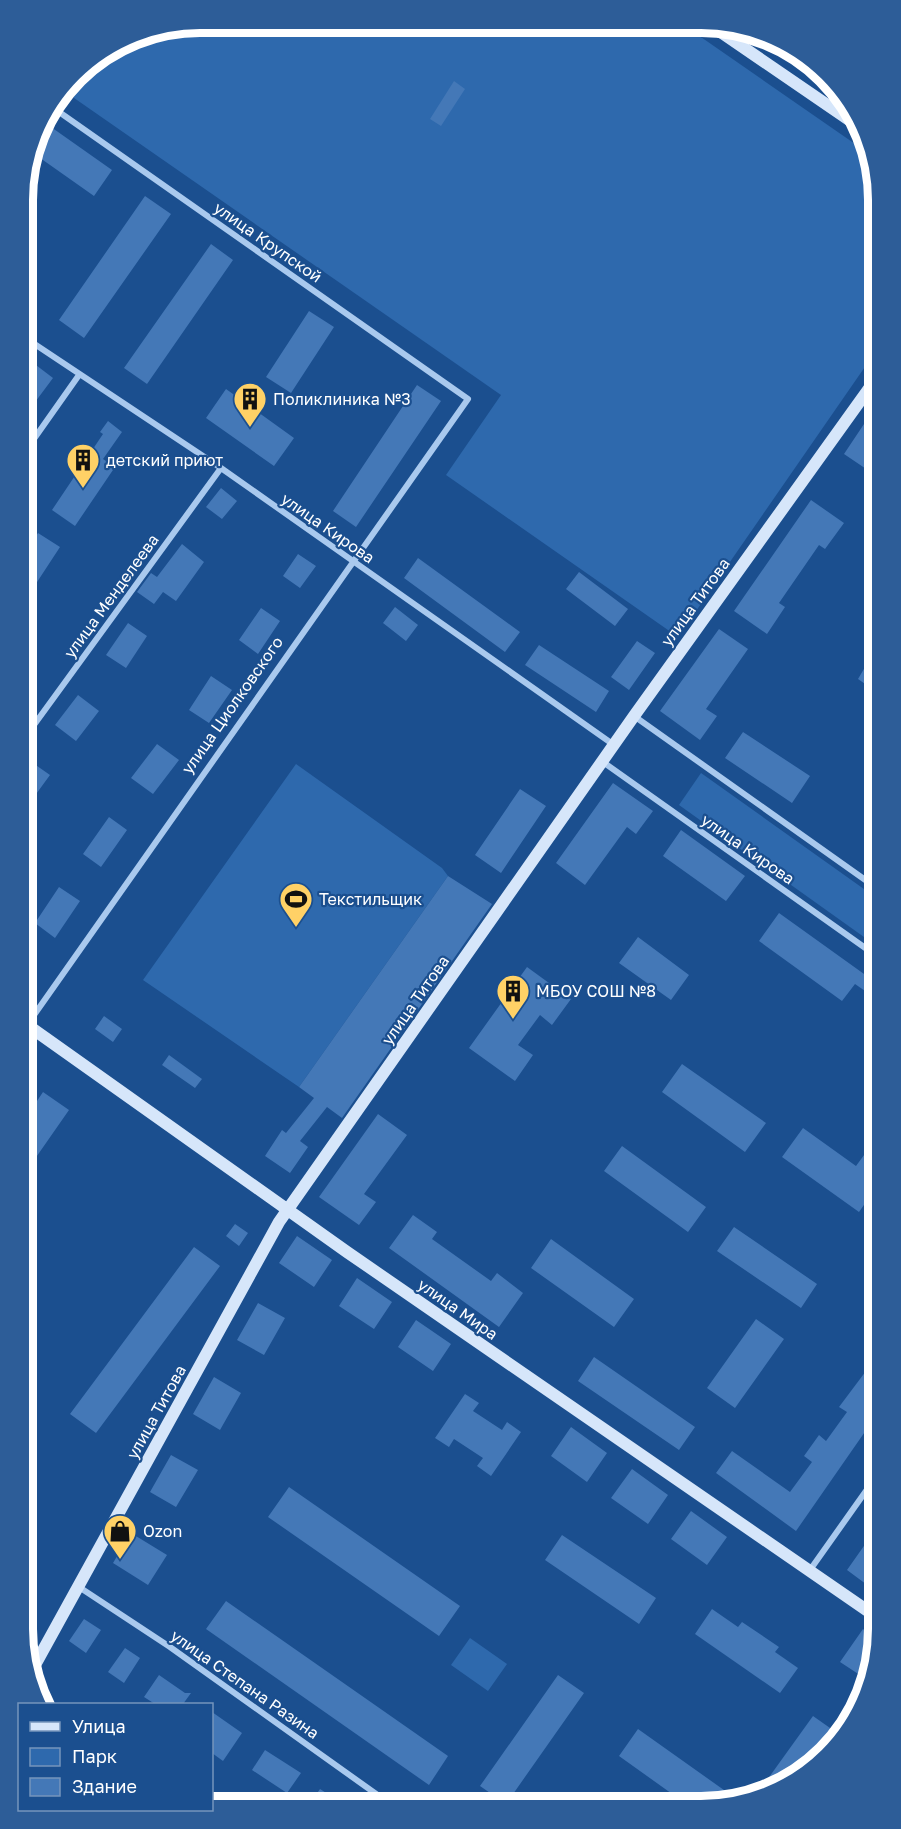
<svg xmlns="http://www.w3.org/2000/svg" width="901" height="1829" viewBox="0 0 901 1829" font-family="'Golos Text',sans-serif">
<style>
.green{fill:#2e69ad}
.building{fill:#4478b7}
.lines{fill:none;stroke-linecap:round;stroke-linejoin:round}
.street{stroke:#a9c9ee;stroke-width:6}
.secondary{stroke:#d6e6fa;stroke-width:12}
.labels{text-anchor:middle;stroke-width:4.5;stroke-linejoin:round;paint-order:stroke}
.street-label{font-size:16px;fill:#fff;stroke:#1b4f8f}
.poi-label{font-size:16px;fill:#fff;stroke:#1b4f8f;text-anchor:start}
.rim{fill:none;stroke:#fff;stroke-width:8}
</style>
<rect width="100%" height="100%" fill="#1b4f8f"/>
<path class="green" d="M200,23L685,26L871,155L878,200V348L678,637L446,475L501,395L64,91L83,67L132,36Z
M296,764L442,868L448,876L299,1087L143,980Z
M701,773L878,899V947L679,805Z
M470,1638L507,1664L488,1691L451,1665Z"/>
<path class="building" d="M454,81L465,89L441,126L430,119Z
M51,127L112,170L94,196L33,153Z
M145,196L171,214L84,338L59,320Z
M211,244L233,260L147,384L124,368Z
M309,311L334,327L291,393L266,377Z
M32,362L53,378L24,417V373Z
M417,385L441,401L356,527L333,511Z
M226,389L294,438L274,466L206,418Z
M878,403V477L844,454Z
M108,421L122,432L103,459L115,467L75,526L52,510L103,434L100,432Z
M221,488L237,501L222,519L206,507Z
M811,500L844,523L825,549L819,545L779,603L785,607L767,634L734,611Z
M38,533L60,547L24,602V555Z
M182,544L204,562L176,601L163,592L154,604L137,592L151,573L157,577Z
M298,554L316,566L300,588L283,576Z
M418,558L520,632L505,652L404,578Z
M579,572L628,609L615,626L566,589Z
M395,607L418,625L406,641L383,623Z
M261,608L280,621L258,654L239,640Z
M128,623L147,636L126,668L106,655Z
M719,629L748,649L706,709L717,716L700,740L660,711Z
M637,641L655,653L629,690L611,677Z
M539,645L609,691L596,712L525,665Z
M878,645V693L858,679Z
M211,676L232,690L209,723L189,710Z
M23,677L37,687L23,706Z
M78,695L99,711L76,741L55,725Z
M743,732L810,776L792,803L725,758Z
M157,744L179,760L153,794L131,778Z
M30,761L50,775L23,812V771Z
M613,783L653,811L636,834L627,827L585,885L556,863Z
M520,789L546,806L501,873L475,855Z
M109,817L127,830L101,867L83,854Z
M681,830L745,876L726,901L663,856Z
M448,876L492,904L342,1118L327,1107L300,1141L308,1147L290,1173L265,1156L282,1130L286,1133L314,1098L299,1087Z
M59,887L80,901L55,938L35,923Z
M779,913L878,984V1000L855,984L842,1001L759,941Z
M638,937L689,975L671,1000L619,963Z
M527,967L571,999L552,1025L540,1015L518,1045L533,1055L515,1081L469,1048Z
M104,1016L122,1029L113,1042L95,1029Z
M169,1055L202,1079L195,1088L162,1065Z
M682,1064L766,1123L745,1152L662,1092Z
M43,1092L69,1110L23,1176V1122Z
M378,1114L407,1135L364,1194L376,1202L359,1225L319,1197Z
M803,1128L856,1166L878,1136V1185L859,1212L782,1157Z
M622,1146L706,1207L688,1232L604,1171Z
M413,1215L437,1232L432,1239L491,1281L497,1273L523,1293L499,1327L389,1248Z
M235,1224L248,1233L239,1246L226,1236Z
M734,1227L817,1284L801,1308L717,1251Z
M297,1236L332,1260L314,1287L279,1263Z
M551,1239L634,1299L614,1327L531,1268Z
M194,1247L220,1266L96,1433L70,1414Z
M357,1278L392,1302L374,1329L339,1306Z
M258,1303L285,1318L264,1355L237,1340Z
M756,1319L784,1339L735,1408L707,1388Z
M416,1320L451,1344L433,1371L398,1347Z
M878,1355V1413L796,1531L716,1473L732,1451L790,1492L812,1462L804,1456L819,1435L826,1441L847,1412L839,1407Z
M594,1357L695,1427L679,1450L578,1381Z
M214,1377L241,1393L220,1430L193,1414Z
M465,1394L479,1403L473,1411L502,1430L507,1422L521,1432L491,1476L477,1466L483,1458L454,1439L449,1447L435,1438Z
M571,1427L607,1453L587,1482L551,1456Z
M171,1455L198,1470L176,1507L150,1492Z
M632,1469L668,1495L648,1524L611,1498Z
M289,1487L460,1606L439,1636L268,1517Z
M691,1511L727,1537L707,1565L671,1539Z
M878,1526V1593L847,1570Z
M131,1533L167,1555L148,1585L113,1563Z
M562,1535L656,1598L639,1624L545,1560Z
M226,1601L448,1756L429,1785L206,1629Z
M712,1609L738,1627L742,1622L779,1647L775,1652L798,1668L780,1693L695,1634Z
M84,1619L101,1630L86,1653L69,1641Z
M863,1629L878,1640L869,1681L840,1662Z
M125,1648L140,1658L124,1683L108,1672Z
M159,1675L185,1693H191L183,1704H155L144,1697Z
M558,1675L584,1693L506,1804L480,1786Z
M212,1712L242,1733L223,1761L212,1753Z
M813,1716L840,1735L832,1746L800,1776L778,1787L767,1780Z
M638,1729L738,1800L689,1806L619,1756Z
M265,1750L301,1773L287,1793L252,1770Z
M320,1789L345,1805H309Z"/>
<g class="lines">
<path class="street" d="M24,337L221,468L614,745
M24,453L79,375
M634,716L878,889
M23,740L221,468
M603,762L878,957
M27,1025L468,399L52,107
M810,1570L878,1474
M79,1587L170,1647L393,1806"/>
<path class="secondary" d="M712,26L858,126
M814,65L819,68
M23,1022L347,1252L878,1618
M30,1674L279,1222L634,716L878,376"/>
</g>
<defs>
<symbol id="building-pin" viewBox="-11 -11 22 30"><path d="M0 17L-7.5 6A9.5 9.5 0 1 1 7.5 6Z" fill="#ffd166" stroke="#1b4f8f"/><path d="M-4-6H4V6H1V3H-1V6H-4ZM-2.5-4.3h1.7v1.8h-1.7ZM.8-4.3h1.7v1.8H.8ZM-2.5-1h1.7V.8h-1.7ZM.8-1h1.7V.8H.8Z" fill="#111"/></symbol>
<symbol id="stadium-pin" viewBox="-11 -11 22 30"><path d="M0 17L-7.5 6A9.5 9.5 0 1 1 7.5 6Z" fill="#ffd166" stroke="#1b4f8f"/><path d="M0-5a6.5 5 0 1 0 0 10a6.5 5 0 1 0 0-10ZM-3.5-1.8h7v3.6h-7Z" fill="#111"/></symbol>
<symbol id="shop-pin" viewBox="-11 -11 22 30"><path d="M0 17L-7.5 6A9.5 9.5 0 1 1 7.5 6Z" fill="#ffd166" stroke="#1b4f8f"/><path d="M-5-2.5h2.3a2.7 3.5 0 0 1 5.4 0H5L5.5 6h-11ZM-1.5-2.5h3a1.5 2.3 0 0 0-3 0Z" fill="#111"/></symbol>
</defs>
<g fill-rule="evenodd">
<use href="#building-pin" x="231" y="380" width="38" height="52"/>
<use href="#building-pin" x="64" y="441" width="38" height="52"/>
<use href="#stadium-pin" x="277" y="880" width="38" height="52"/>
<use href="#building-pin" x="494" y="972" width="38" height="52"/>
<use href="#shop-pin" x="101" y="1512" width="38" height="52"/>
</g>
<g class="labels">
<g class="street-label">
<text transform="translate(268 242) rotate(35)" y="6">улица Крупской</text>
<text transform="translate(328 528) rotate(35)" y="6">улица Кирова</text>
<text transform="translate(111 596) rotate(-54)" y="6">улица Менделеева</text>
<text transform="translate(695 602) rotate(-54)" y="6">улица Титова</text>
<text transform="translate(232 705) rotate(-55)" y="6">улица Циолковского</text>
<text transform="translate(748 849) rotate(35)" y="6">улица Кирова</text>
<text transform="translate(415 1000) rotate(-55)" y="6">улица Титова</text>
<text transform="translate(458 1309) rotate(35)" y="6">улица Мира</text>
<text transform="translate(156 1412) rotate(-61)" y="6">улица Титова</text>
<text transform="translate(245 1684) rotate(35)" y="6">улица Степана Разина</text>
</g>
<g class="poi-label">
<text x="273" y="405">Поликлиника №3</text>
<text x="106" y="466">детский приют</text>
<text x="319" y="905">Текстильщик</text>
<text x="536" y="997">МБОУ СОШ №8</text>
<text x="143" y="1537">Ozon</text>
</g>
</g>
<path d="M0 0H901V1829H0ZM200 33H701A167 167 0 0 1 868 200V1629A167 167 0 0 1 701 1796H200A167 167 0 0 1 33 1629V200A167 167 0 0 1 200 33Z" fill="#2d5d98" fill-rule="evenodd"/>
<path class="rim" d="M200 33H701A167 167 0 0 1 868 200V1629A167 167 0 0 1 701 1796H200A167 167 0 0 1 33 1629V200A167 167 0 0 1 200 33Z"/>
<rect x="18" y="1703" width="195" height="108" fill="#1b4f8f" stroke="#7695bc" stroke-width="1.5"/>
<rect x="30" y="1722" width="30" height="9" fill="#d6e6fa" stroke="#7695bc" stroke-width="1.5"/>
<text x="72" y="1733" font-size="18" fill="#ffffff">Улица</text>
<rect x="30" y="1748" width="30" height="18" fill="#2e69ad" stroke="#7695bc" stroke-width="1.5"/>
<text x="72" y="1763" font-size="18" fill="#ffffff">Парк</text>
<rect x="30" y="1778" width="30" height="18" fill="#4478b7" stroke="#7695bc" stroke-width="1.5"/>
<text x="72" y="1793" font-size="18" fill="#ffffff">Здание</text>
</svg>
